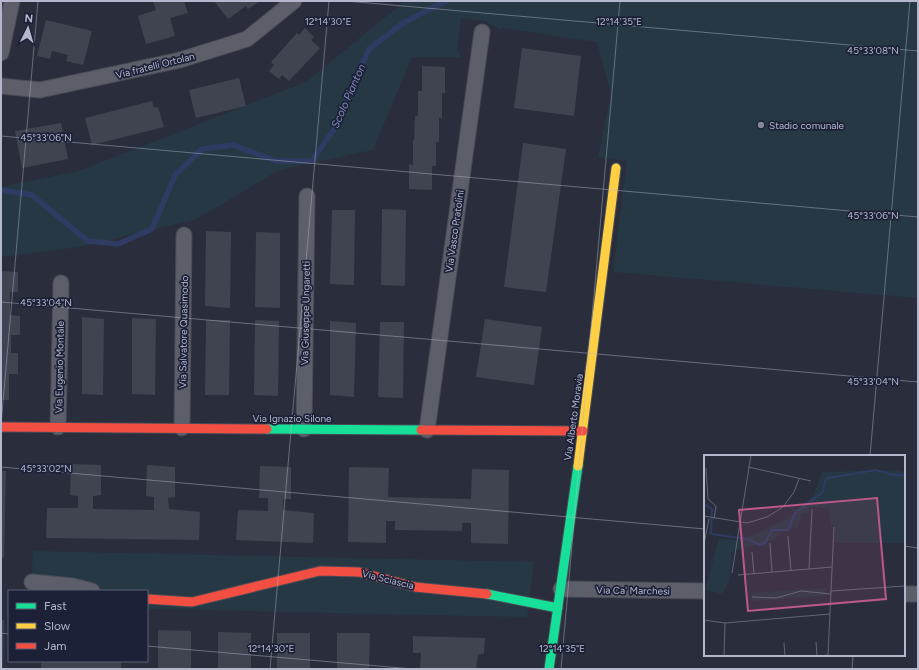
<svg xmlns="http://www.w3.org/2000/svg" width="919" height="670" viewBox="0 0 919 670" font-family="Figtree,sans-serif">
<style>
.green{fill:#263843}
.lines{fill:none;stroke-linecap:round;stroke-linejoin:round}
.stream{stroke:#303b64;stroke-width:5.5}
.building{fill:#404451}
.street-casing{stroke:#484b56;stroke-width:17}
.fast-casing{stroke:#484b56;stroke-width:11}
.slow-casing{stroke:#484b56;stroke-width:11}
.jam-casing{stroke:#484b56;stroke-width:11}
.street{stroke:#5c5e69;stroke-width:15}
.fast{stroke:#16e098;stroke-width:9}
.slow{stroke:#ffcf43;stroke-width:9}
.jam{stroke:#f24e42;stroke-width:9}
.ticks{fill:none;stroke:#b5b8cd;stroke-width:1;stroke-opacity:0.45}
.poi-dot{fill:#84889a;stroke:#1c2138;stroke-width:1.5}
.labels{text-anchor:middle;stroke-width:3.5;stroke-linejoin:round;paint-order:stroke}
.street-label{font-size:10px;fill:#b5b8cd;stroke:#1c2138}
.poi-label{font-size:10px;fill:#b5b8cd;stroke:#1c2138;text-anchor:start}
.water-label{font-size:11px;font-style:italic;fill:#808cbb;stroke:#1c2138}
.inset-river{fill:none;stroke:#303b64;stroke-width:2}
.inset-road{fill:none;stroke:#626576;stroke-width:1}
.view{fill:#bd5889;fill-opacity:0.15;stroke:#bd5889;stroke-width:2}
.inset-edge{fill:none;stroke:#b5b8cd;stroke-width:2}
.ticks-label{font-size:10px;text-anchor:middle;fill:#b5b8cd;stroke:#1c2138;stroke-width:3.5;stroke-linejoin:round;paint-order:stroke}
</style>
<rect width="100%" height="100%" fill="#2a2e3c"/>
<path class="green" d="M405,1H918V298L613,272L627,161L598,157L611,94L597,42L503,28L501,30L485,21L461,18L457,50L462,58L450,57H412L373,150L279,170L197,219L79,247L1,257V187L79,171L306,82Z
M33,551L534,562L527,617L147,609V591H31Z"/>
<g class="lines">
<path class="stream" d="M1,190L32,195L88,241L118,244L152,229L175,175L202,149L233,145L276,161H312L337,125L369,49L403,23L446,1"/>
</g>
<path class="building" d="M153,1H184L188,13L170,18L175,36L146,44L138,16L156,10Z
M214,1H260L248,9L246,6L228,19Z
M46,20L92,31L83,65L66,61L68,55L52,51L50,59L37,56Z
M305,28L314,37L311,40L320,48L289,81L282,75L279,79L269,71L274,65L271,62L297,33L299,35Z
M522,48L581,56L574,116L514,108Z
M422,66L445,67V93H442V118H439V142H436V166H432V190L409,189V164L413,165V140H414L415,116H418V91H422Z
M239,78L246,106L196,118L189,90Z
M152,101L154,108L158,107L164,127L92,145L85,118Z
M61,123L68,159L22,168L15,131Z
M523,143L566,149L546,292L504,287Z
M382,209L406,210L405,286L381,285Z
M332,210H355L354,285L330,284Z
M206,231L231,232L230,308L205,306Z
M256,232L280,233V308L255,307Z
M1,271L18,272V292H10V315L20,316V335H11V353H18V374H9V400H1Z
M82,317L104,319L103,395L82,394Z
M132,318L156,319L155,395L132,394Z
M485,319L542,327L534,385L476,377Z
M206,320H230L229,395H205Z
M255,320L279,321L278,396L254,395Z
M330,321L356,323L354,397L330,395Z
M380,322H404L403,398L378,397Z
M71,464L101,465V495L93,496V509L154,510V497L146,496L147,465L175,467V497L168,498L169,509L200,512L199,540L46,538L47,508H78V496L70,495Z
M260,466L291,467V499H283V510L314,513L313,543L236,540L238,510L268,511V498H259Z
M349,467L389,468L388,497L471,499L472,469L509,470L508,544L471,543V523H462V531L395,530V521H386V543L348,542Z
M1,471H6L4,558L1,557Z
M1,620H4L3,669H1Z
M158,630L191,631V669H158Z
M218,632L251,633V669H218Z
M277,633H310V669H277Z
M337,633H370L369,669H337Z
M413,636L485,638L484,653L478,655L476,669H420L421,653H413Z
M41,661H121V669H41Z"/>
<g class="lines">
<defs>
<path id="street" d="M1,53L12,1
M1,86L40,90L180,60L247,39L294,1
M58,427L61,283
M182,428L184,235
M304,429L307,196
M427,430L482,32
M32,582L73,586L92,591
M561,589L705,591
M904,594H918"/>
<path id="fast" d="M267,429L421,430
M487,594L558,608
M549,669L578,466"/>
<path id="slow" d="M578,466L616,168"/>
<path id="jam" d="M1,427L267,429
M421,430L583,431
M147,599L192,602L320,571L359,572L415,587L487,594"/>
</defs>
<use href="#street" class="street-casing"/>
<use href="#fast" class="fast-casing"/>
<use href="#slow" class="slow-casing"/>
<use href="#jam" class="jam-casing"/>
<use href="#street" class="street"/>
<use href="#fast" class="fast"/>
<use href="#slow" class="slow"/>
<use href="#jam" class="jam"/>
</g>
<path class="ticks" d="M346,1L918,51M1,136L918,217M1,302L918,382M1,425L38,1M870,456L910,1M1,467L705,529M904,546L918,548M1,633L9,634M147,646L413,669M270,669L329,1M561,669L620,1M852,669L853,655"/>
<circle class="poi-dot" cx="761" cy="125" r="4"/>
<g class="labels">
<g class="street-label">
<text transform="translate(155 65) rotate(-14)" y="4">Via fratelli Ortolan</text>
<text transform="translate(454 231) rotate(-82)" y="4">Via Vasco Pratolini</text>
<text transform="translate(305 313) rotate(-89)" y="4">Via Giuseppe Ungaretti</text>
<text transform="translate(183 332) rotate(-89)" y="4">Via Salvatore Quasimodo</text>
<text transform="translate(59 367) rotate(-89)" y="4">Via Eugenio Montale</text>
<text transform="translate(573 417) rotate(-82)" y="4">Via Alberto Moravia</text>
<text x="292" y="422">Via Ignazio Silone</text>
<text transform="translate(388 579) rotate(14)" y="4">Via Sciascia</text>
<text transform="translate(633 590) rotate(1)" y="4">Via Ca' Marchesi</text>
</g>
<g class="poi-label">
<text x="769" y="129">Stadio comunale</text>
</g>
<g class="water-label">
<text transform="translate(348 96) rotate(-66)" y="4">Scolo Pianton</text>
</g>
</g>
<g transform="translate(704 455)">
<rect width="201" height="201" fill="#2a2e3c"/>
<path d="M190,15L201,17V88H131V71H127L125,54L105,52V58L98,59L93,73L79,77L68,86L29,96L25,126L18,139L1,135L15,83L31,85L49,80L82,64L109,41L118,17ZM123,133L122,141L48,146L47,138Z" fill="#263843"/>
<path class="inset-river" d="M0,49L8,54L7,79L43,84L56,90L61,88L68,75H84L91,58L119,37L121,26L124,23L172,15L188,20H201"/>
<path class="inset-road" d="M44,12L107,26M2,13L4,44L12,51L10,64M0,61L43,68L63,62L79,52L90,37L95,24M84,81L87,116M66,88L68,117M0,89L5,64M48,97L50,119M105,114L108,54M28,118L47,0M34,120L128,112M127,136L201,131M48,142L72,143L97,136L127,139M0,165L21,168L126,159M112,187L113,201M80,188L81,201M20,201L21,168M115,201L124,200L130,72"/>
<path class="view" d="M173,43L182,144L44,156L35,55Z"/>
<rect width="201" height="201" class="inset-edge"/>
</g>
<g class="ticks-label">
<text x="328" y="25">12°14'30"E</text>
<text x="619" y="25">12°14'35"E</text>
<text x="873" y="54">45°33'08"N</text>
<text x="46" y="141">45°33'06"N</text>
<text x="873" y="219">45°33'06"N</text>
<text x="46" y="306">45°33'04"N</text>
<text x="873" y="385">45°33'04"N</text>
<text x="46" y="472">45°33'02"N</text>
<text x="271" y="652">12°14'30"E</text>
<text x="562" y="652">12°14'35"E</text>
</g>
<rect width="919" height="670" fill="none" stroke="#b5b8cd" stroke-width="4"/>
<rect x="8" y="590" width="140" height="72" fill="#1c2138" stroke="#595d74"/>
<rect x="16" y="603" width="20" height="6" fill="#16e098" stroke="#595d74"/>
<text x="44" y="610" font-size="12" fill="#b5b8cd">Fast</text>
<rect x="16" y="623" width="20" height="6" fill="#ffcf43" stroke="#595d74"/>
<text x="44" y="630" font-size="12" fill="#b5b8cd">Slow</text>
<rect x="16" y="643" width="20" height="6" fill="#f24e42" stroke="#595d74"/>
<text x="44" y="650" font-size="12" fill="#b5b8cd">Jam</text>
<g transform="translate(28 28) rotate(5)" stroke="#1c2138" stroke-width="3" paint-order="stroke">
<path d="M0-3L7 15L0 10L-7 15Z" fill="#b5b8cd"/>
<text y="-6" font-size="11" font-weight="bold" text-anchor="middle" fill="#b5b8cd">N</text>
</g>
</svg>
